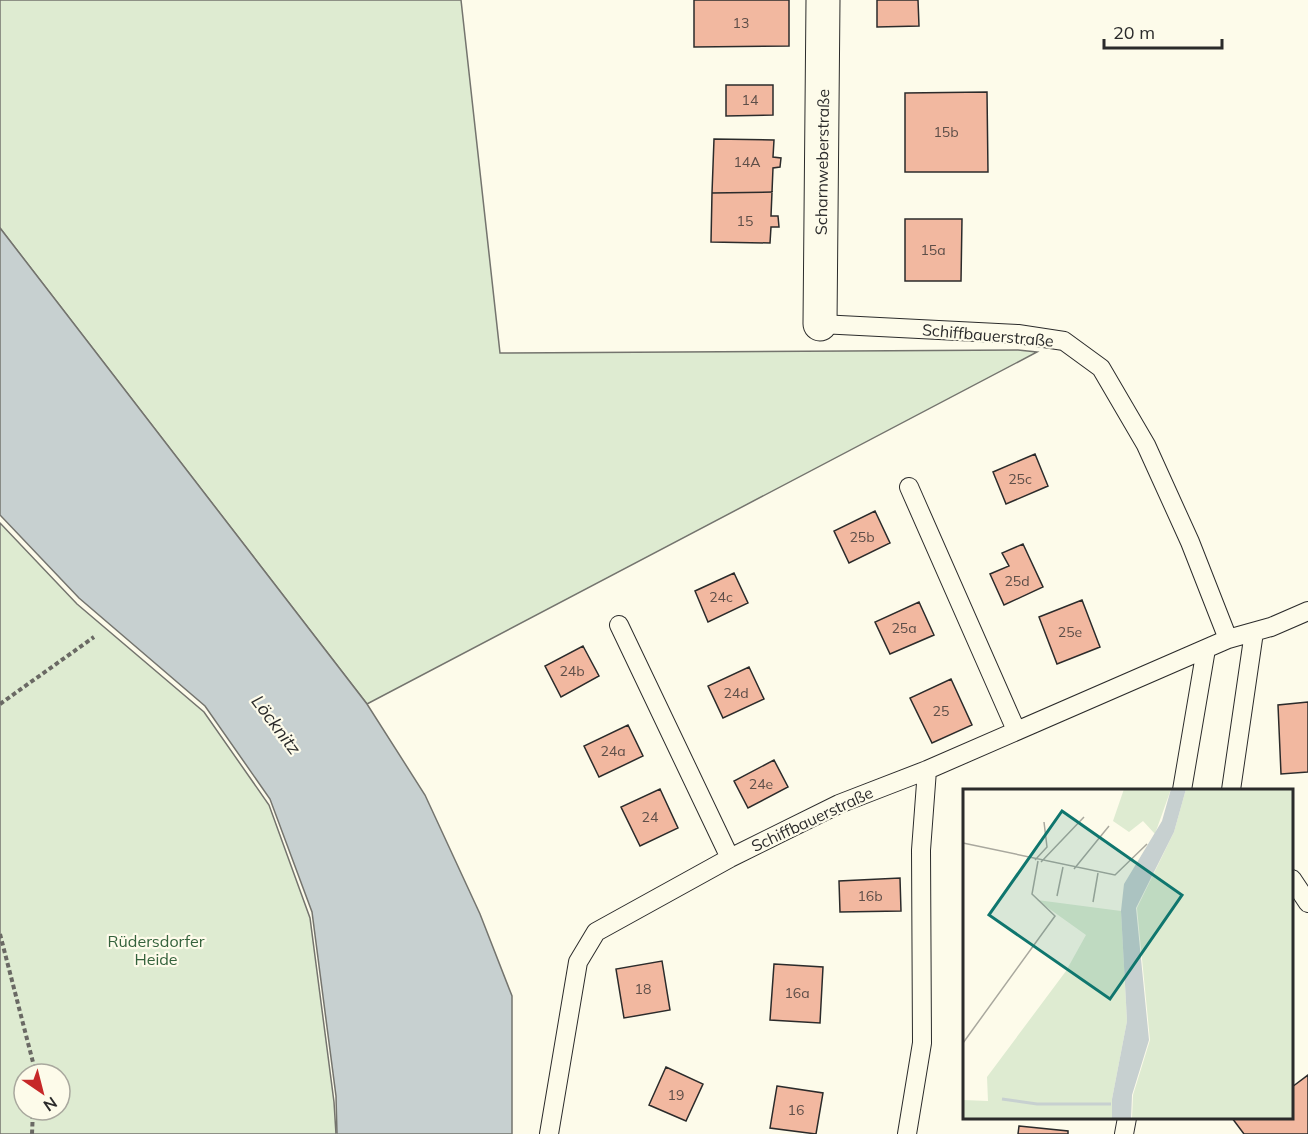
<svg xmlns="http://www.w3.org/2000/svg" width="1308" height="1134" viewBox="0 0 1308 1134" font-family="Mulish,sans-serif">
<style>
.green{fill:#deebd1;stroke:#74746e;stroke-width:1.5;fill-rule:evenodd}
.water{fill:#c7d0d0;stroke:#74746e;stroke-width:1.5}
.building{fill:#f2b8a0;stroke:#2b2b2b;stroke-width:1.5}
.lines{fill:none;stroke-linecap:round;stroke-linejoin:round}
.service-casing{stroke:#2b2b2b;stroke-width:20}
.minor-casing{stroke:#2b2b2b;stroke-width:35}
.path{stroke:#6a6964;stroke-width:4;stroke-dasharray:4.5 3;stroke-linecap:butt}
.service{stroke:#fdfbea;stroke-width:18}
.minor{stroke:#fdfbea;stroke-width:33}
.labels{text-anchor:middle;stroke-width:4.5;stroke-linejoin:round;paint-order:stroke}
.number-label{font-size:14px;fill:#5d4e48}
.street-label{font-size:16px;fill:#2b2b2b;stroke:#fdfbea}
.park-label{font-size:16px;fill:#34623c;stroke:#fdfbea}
.water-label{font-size:18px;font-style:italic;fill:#2b2b2b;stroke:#fdfbea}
.inset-river{fill:none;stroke:#c7d0d0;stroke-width:3}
.inset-road{fill:none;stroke:#a9a89e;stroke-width:1.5}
.view{fill:#0f766e;fill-opacity:0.15;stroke:#0f766e;stroke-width:3}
.inset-edge{fill:none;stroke:#2b2b2b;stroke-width:3}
</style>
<rect width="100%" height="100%" fill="#fdfbea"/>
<path class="green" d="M0,0H461L500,353L1018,350L1037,352L367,704L0,228Z
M0,523L77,604L204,712L269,805L310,918L334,1102L336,1134H0ZM24,1074H60V1110H24Z"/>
<path class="water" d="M0,228L367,704L425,795L480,914L512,996V1134H337L336,1096L312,912L270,799L205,706L79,598L0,515Z"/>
<path class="building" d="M694,0H789V46L694,47Z
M877,0H918L919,26L877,27Z
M726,85H773V115L726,116Z
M987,92L988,172H905V93Z
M714,139L774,140L773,157L781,158L780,167L773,168L772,192L712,193Z
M772,192L771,216H778L779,227H771L770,243L711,242L712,193Z
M905,219H962L961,281H905Z
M1035,454L1048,486L1006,504L993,472Z
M875,511L890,543L849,563L834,531Z
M1023,544L1043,587L1004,605L990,574L1009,566L1002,553Z
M734,573L748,603L708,622L695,591Z
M1082,600L1100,647L1057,664L1039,617Z
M919,602L934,635L890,654L875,622Z
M583,646L599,676L561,697L545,666Z
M749,667L764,699L723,718L708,686Z
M951,679L972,725L932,743L910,698Z
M1308,702V772L1281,774L1278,705Z
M628,725L643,756L599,777L584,746Z
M774,760L788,787L748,808L734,781Z
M660,789L678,828L640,846L621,807Z
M900,878L901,911L840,912L839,881Z
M662,961L670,1010L624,1018L616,969Z
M774,964L823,967L820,1023L770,1020Z
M666,1067L703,1084L686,1121L649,1105Z
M1308,1075V1134H1244L1232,1118H1292V1087Z
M777,1086L823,1093L816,1134L770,1128Z
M1019,1126L1068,1131V1134H1018Z"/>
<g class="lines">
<defs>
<path id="service" d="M820,324L1018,334L1064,341L1101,368L1146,445L1190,542L1228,639
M909,487L1016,730
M619,625L730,858
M1182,790L1206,649
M1231,790L1254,632
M1292,879L1308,903
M549,1134L578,962L596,932L730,858L839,804L927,770L1228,639L1271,627L1308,611
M907,1134L922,1043L921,850L927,770
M1124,1134L1127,1118"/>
<path id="minor" d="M820,324L823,0"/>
</defs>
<use href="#service" class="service-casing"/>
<use href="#minor" class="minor-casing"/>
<path class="path" d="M0,704L94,637
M0,934L36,1074
M32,1134L33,1110"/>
<use href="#service" class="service"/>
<use href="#minor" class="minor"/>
</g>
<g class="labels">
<g class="number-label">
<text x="741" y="28">13</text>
<text x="750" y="105">14</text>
<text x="946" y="137">15b</text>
<text x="747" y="167">14A</text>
<text x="745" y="226">15</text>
<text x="933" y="255">15a</text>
<text x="1020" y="484">25c</text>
<text x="862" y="542">25b</text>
<text x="1017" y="586">25d</text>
<text x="721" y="602">24c</text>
<text x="904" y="633">25a</text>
<text x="1070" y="637">25e</text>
<text x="572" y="676">24b</text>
<text x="736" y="698">24d</text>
<text x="941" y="716">25</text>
<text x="613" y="756">24a</text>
<text x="761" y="789">24e</text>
<text x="650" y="822">24</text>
<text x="870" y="901">16b</text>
<text x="643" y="994">18</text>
<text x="797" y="998">16a</text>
<text x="676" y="1100">19</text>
<text x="796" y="1115">16</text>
</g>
<g class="street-label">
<text transform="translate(822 162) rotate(-89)" y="6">Scharnweberstraße</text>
<text transform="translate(988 335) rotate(5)" y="6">Schiffbauerstraße</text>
<text transform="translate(812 819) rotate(-25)" y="6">Schiffbauerstraße</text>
</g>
<g class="park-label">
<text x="156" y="947">Rüdersdorfer<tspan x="156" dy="18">Heide</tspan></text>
</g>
<g class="water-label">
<text transform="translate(276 725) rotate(53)" y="6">Löcknitz</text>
</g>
</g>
<g transform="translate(963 789)">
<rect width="330" height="330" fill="#fdfbea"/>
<path d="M161,0H208L192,45L180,32L166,43L150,32ZM223,0H330V330H169L170,306L187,251L174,119L211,43ZM74,111L158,122L164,232L149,310V330H0V311L25,312L24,288L103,182L123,146Z" fill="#deebd1"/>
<path d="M208,0H223L211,43L173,119L186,251L169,306L168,330H149V310L164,232L158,122L161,95L199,32Z" fill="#c7d0d0"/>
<path class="inset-river" d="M39,310L74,315H148"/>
<path class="inset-road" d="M0,54L152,86L184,55M72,71L84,58L81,33M78,73L121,28M111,80L146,37M94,107L100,78M130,113L135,84M0,254L92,127L69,105L75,72"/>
<path class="view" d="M99,22L219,106L147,210L26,126Z"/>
<rect width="330" height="330" class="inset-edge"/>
</g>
<g transform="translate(42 1092) rotate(145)"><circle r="28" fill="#fdfbea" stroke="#a9a89e" stroke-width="1.5"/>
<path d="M0-4.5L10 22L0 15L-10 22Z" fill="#c62828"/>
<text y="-9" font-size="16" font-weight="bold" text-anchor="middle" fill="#2b2b2b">N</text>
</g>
<path d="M1104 39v9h118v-9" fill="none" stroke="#2b2b2b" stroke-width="3"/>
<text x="1113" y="39" font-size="18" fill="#2b2b2b" stroke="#fdfbea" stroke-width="4.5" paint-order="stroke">20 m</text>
</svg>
